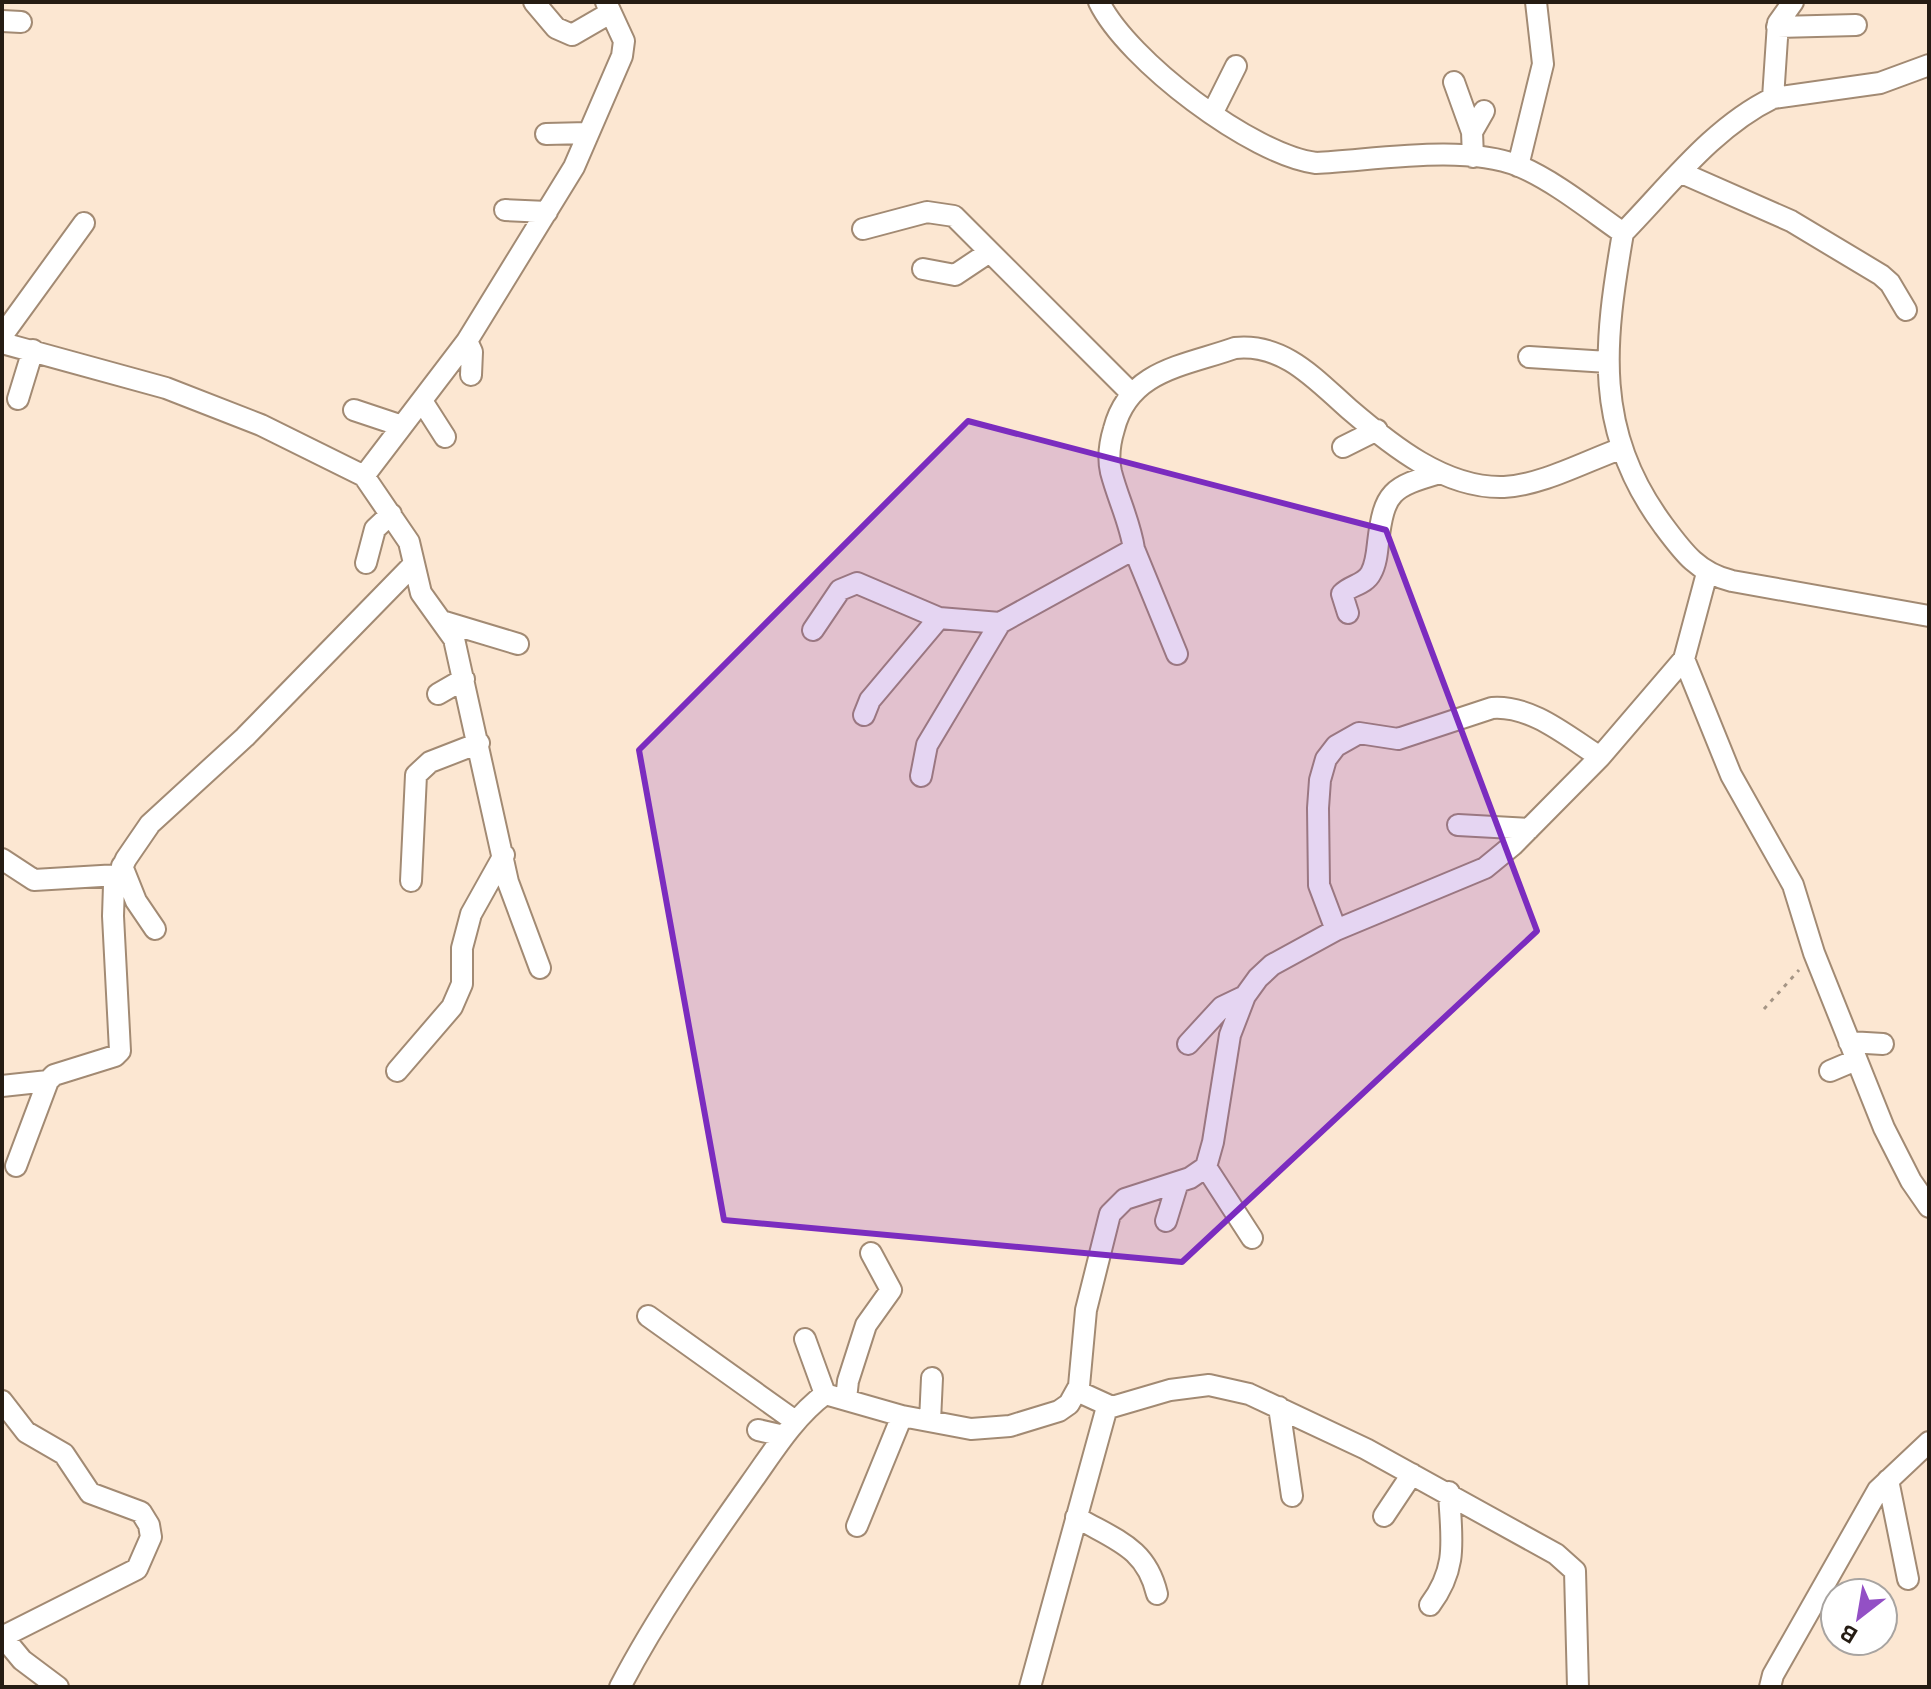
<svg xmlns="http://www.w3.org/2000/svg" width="1931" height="1689" viewBox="0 0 1931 1689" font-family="Raleway,sans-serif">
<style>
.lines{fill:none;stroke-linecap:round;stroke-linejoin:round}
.minor-casing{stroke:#a28a73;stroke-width:24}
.path{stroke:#a59585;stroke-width:3;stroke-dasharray:4 6;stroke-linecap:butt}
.minor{stroke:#fff;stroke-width:20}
.marked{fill:#7b2cbf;fill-opacity:0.2;stroke:#7b2cbf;stroke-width:6;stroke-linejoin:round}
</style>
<rect width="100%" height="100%" fill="#fce7d2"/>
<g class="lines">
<defs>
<path id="minor" d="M534,2L556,28L572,35L610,13
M1099,2C1127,60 1252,155 1316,163C1376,160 1463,144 1519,166C1556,182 1590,210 1623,233C1669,186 1713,127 1773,98L1880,83L1929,65
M2,21L21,22
M1777,27L1856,25
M1454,82L1472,132L1473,157
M1773,98L1778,23L1793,2
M1213,112L1236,66
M1472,132L1484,111
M546,134L588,133
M1518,166L1543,64L1536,2
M1682,173L1791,221L1881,275L1890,283L1906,310
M505,210L547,212
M863,229L927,212L954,216L1130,392
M1623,233C1604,343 1593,430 1663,525C1683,552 1698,573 1732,581L1929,616
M923,269L955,275L988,253
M2,336L84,223
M467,341L472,352L471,375
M2,343L166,388L261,425L364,476L467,341L574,167L622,56L624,41L606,2
M1529,357L1608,362
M18,399L33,350
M422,401L445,437
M354,410L402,426
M1343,447L1377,430
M364,476L409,542L421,593L454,639L508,882L540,968
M1134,549L1177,654
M366,563L375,529L391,514
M1348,613L1342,594C1350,585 1365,585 1371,573C1376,564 1377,553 1378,543C1384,491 1392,487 1440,473
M445,622L518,644
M813,630L840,590L857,583L939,618L1000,623L1134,549C1130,522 1118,499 1111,472C1108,459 1110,442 1114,429C1129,370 1184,366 1235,348C1284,343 1315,379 1349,409C1391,445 1445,489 1504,487C1542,485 1584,462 1620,449
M1684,659L1731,775L1793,885L1814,953L1884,1128L1911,1181L1929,1207
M438,694L464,679
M864,715L870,700L939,618
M921,776L927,745L1000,623
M1458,825L1529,829
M2,859L34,880L118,875
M122,866L136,901L155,929
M411,881L416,775L430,762L479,743
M1336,930L1319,885L1318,808L1320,780L1326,759L1336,746L1359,733L1398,739L1492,708C1532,705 1568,737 1600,757
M1849,1042L1883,1044
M1188,1044L1222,1007L1245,996
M397,1071L452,1007L462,984V948L471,914L504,855
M1830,1071L1856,1060
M2,1086L48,1081
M16,1166L48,1081L54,1075L115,1056L120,1051L113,916L114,885L126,859L150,824L245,737L414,564
M1206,1167L1252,1238
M1166,1221L1178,1182
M648,1316L795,1421
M805,1339L825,1394
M1077,1391L1112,1407L1170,1390L1209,1385L1249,1394L1366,1449L1556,1554L1575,1571L1578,1687
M846,1399L848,1381L866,1325L891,1290L871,1253
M2,1401L26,1432L64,1454L90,1493L141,1512L149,1525L151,1537L137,1569L2,1637
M1279,1407L1292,1496
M930,1421L932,1378
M758,1430L784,1436
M1888,1480L1908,1579
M1384,1516L1412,1474
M1076,1517C1115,1540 1146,1547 1157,1594
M857,1526L902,1416
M1430,1605C1459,1566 1451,1538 1449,1492
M3,1637L22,1660L58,1687
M620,1687C657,1616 704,1549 750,1484C773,1452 793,1418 825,1394L902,1416L971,1429L1010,1426L1059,1411L1069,1404L1079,1386L1086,1310L1110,1214L1125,1199L1190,1178L1206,1167L1213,1142L1230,1035L1245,996L1258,978L1272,965L1336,930L1485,868L1513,845L1600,757L1684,659L1707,573
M1030,1687L1107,1407
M1770,1687L1773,1675L1878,1490L1929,1442"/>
</defs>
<use href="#minor" class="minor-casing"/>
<path class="path" d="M1764,1009L1799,970"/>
<use href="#minor" class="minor"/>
</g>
<path class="marked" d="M968,421L1386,530L1537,931L1182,1262L724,1220L639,750Z"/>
<rect width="1931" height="1689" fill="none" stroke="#251c13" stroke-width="8"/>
<g transform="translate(1859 1617) rotate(211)"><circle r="38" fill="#ffffff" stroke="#a8a4a1" stroke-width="2"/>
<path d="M0-6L14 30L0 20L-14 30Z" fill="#9350c5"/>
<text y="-12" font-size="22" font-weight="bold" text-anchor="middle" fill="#251c13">B</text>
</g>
</svg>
